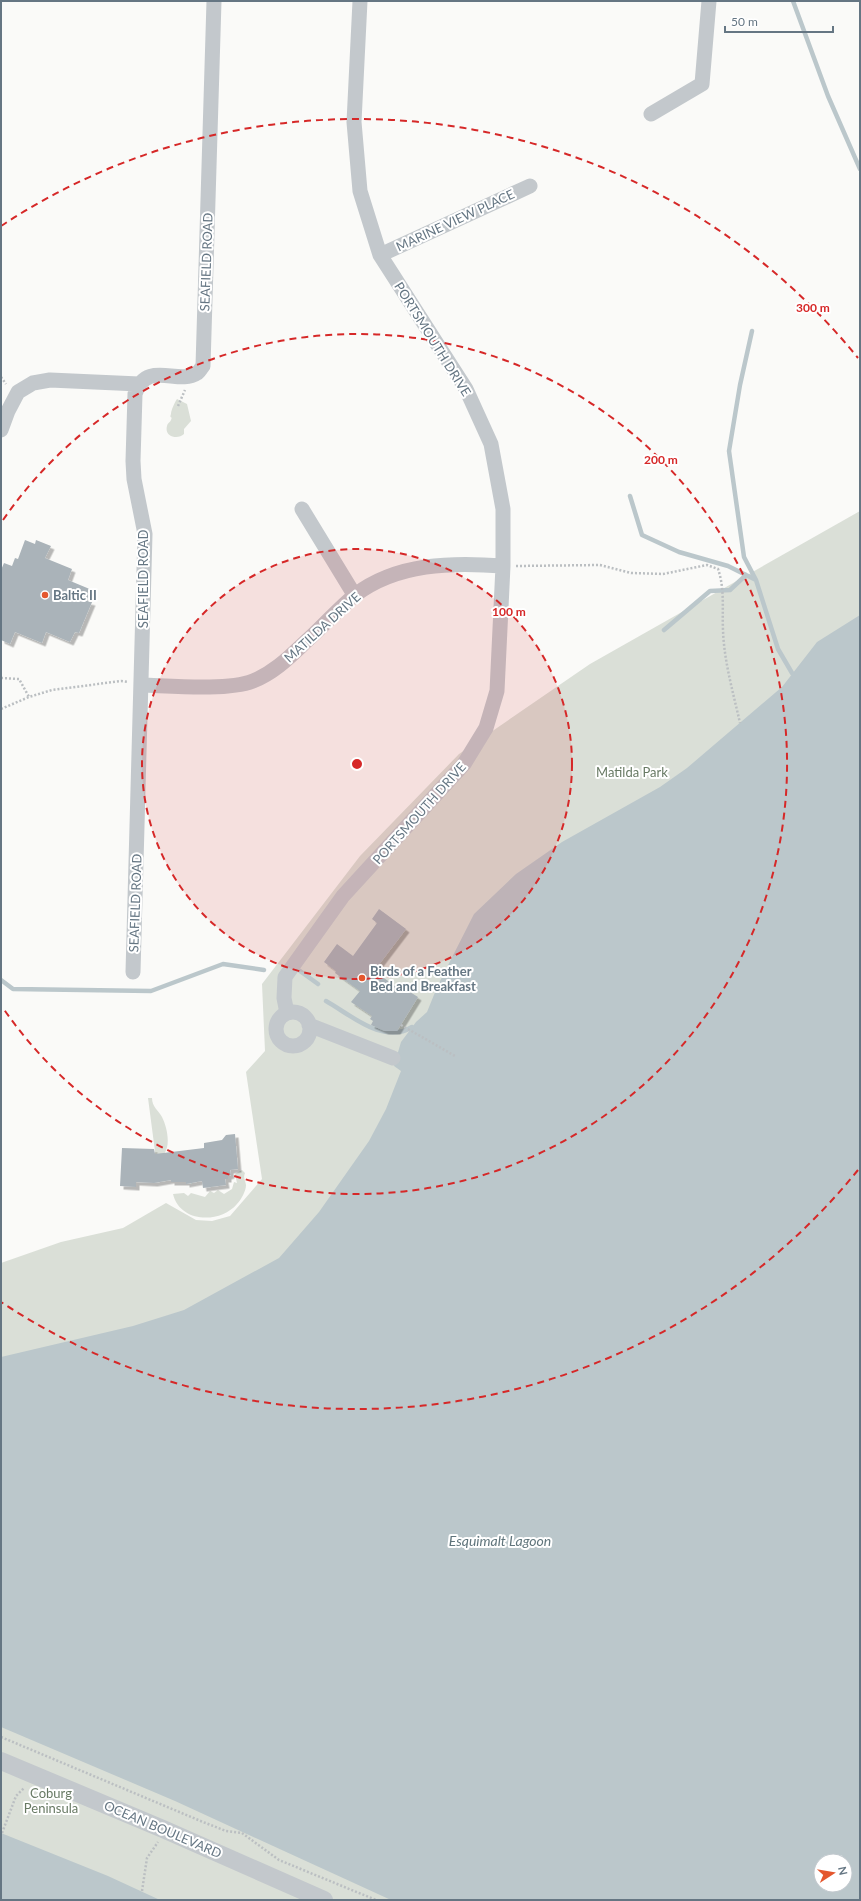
<svg xmlns="http://www.w3.org/2000/svg" width="861" height="1901" viewBox="0 0 861 1901" font-family="Lato,sans-serif">
<style>
.green{fill:#dadfd7;fill-rule:evenodd}
.water{fill:#bbc7cb;fill-rule:evenodd}
.lines{fill:none;stroke-linecap:round;stroke-linejoin:round}
.stream{stroke:#bbc7cb;stroke-width:4.5}
.building{fill:#aab3b9;filter:url(#shadow)}
.path{stroke:#bbbfc2;stroke-width:2.5;stroke-dasharray:2 2;stroke-linecap:butt}
.minor{stroke:#c3c8cc;stroke-width:15}
.tertiary{stroke:#c3c8cc;stroke-width:18}
.ring{fill:none;stroke:#d62828;stroke-width:2;stroke-dasharray:7 5}
.poi-dot{fill:#e4572e;stroke:#fff;stroke-width:1.5}
.labels{text-anchor:middle;stroke-width:4;stroke-linejoin:round;paint-order:stroke}
.street-label{font-size:13px;fill:#657683;stroke:#fff}
.poi-label{font-size:13px;font-weight:bold;fill:#657683;stroke:#fff;text-anchor:start}
.park-label{font-size:13px;fill:#687a64;stroke:#fff}
.water-label{font-size:14px;font-style:italic;fill:#60757c;stroke:#fff}
.centre{fill:#d62828;stroke:#fff;stroke-width:2}
.ring-label{font-size:12px;text-anchor:middle;font-weight:bold;fill:#d62828;stroke:#fff;stroke-width:4;stroke-linejoin:round;paint-order:stroke}
</style>
<defs>
<filter id="shadow"><feDropShadow dx="3.5" dy="3.5" stdDeviation="0" flood-color="#0004"/></filter>
</defs>
<rect width="100%" height="100%" fill="#fafaf8"/>
<path class="green" d="M177,399L187,404L191,421L184,429V434C178,440 164,437 167,426C168,422 169,424 171,420C173,415 169,420 171,414C171,410 175,402 177,399Z
M860,511V1900H1V1263L61,1242L123,1228L166,1203L196,1220L212,1221L230,1216L262,1179L246,1072L265,1051L262,984L360,856L459,754L590,664ZM821,1861H845V1885H821Z
M148,1098H152C152,1107 158,1110 162,1117C167,1127 171,1145 164,1154L156,1159Z
M242,1170L245,1173C243,1178 245,1179 246,1185C246,1191 241,1200 237,1204C220,1224 180,1223 173,1194L184,1193L188,1196L191,1193L205,1197L210,1191L214,1193L218,1190L224,1194L232,1189L234,1182L237,1183L235,1174Z"/>
<path class="water" d="M860,615V1900H391L175,1801L1,1727V1357L133,1326L184,1310L279,1258L319,1212L369,1141L386,1109L401,1071L394,1066L401,1042L416,1022L427,1012L438,985L474,914L516,874L562,842L660,787L687,768L782,687L817,642ZM821,1861H845V1885H821Z
M1,1833L108,1876L160,1900H1Z"/>
<g class="lines">
<path class="stream" d="M793,1L828,96L860,169
M752,331L740,385L729,451L744,557L756,580
M630,496L642,535L679,552L728,566L756,580L778,649L792,673
M664,630L710,591L730,590L746,575
M300,971L318,984
M1,980L13,989L151,991L223,964L264,970
M326,1001C351,1015 383,1045 412,1027"/>
</g>
<path class="building" d="M25,540L35,544L36,540L51,546L45,558L72,569L68,580L92,590L87,601L92,602L79,633L75,632L70,642L46,632L42,643L15,632L10,644L1,640V570L4,563L12,566L15,558L18,559Z
M379,909L406,929L374,971L395,986L397,984L418,997L397,1031H385L371,1025L373,1021L370,1019L372,1016L351,1002L360,991L335,973L336,971L324,962L337,944L353,956L377,923L372,919Z
M235,1134L238,1169L230,1170L231,1175L228,1176V1179H225L226,1185L203,1188L202,1181L186,1184V1182H171V1180L154,1183L136,1182V1187L120,1186L122,1148L154,1149L155,1154L204,1148V1143L222,1140L226,1135Z"/>
<g class="lines">
<path class="path" d="M1,377L6,384
M178,406L185,390
M516,566L600,565L631,573L663,574L707,565L718,569C725,589 722,609 723,630C724,661 733,692 740,723
M1,678L19,679L29,697
M1,709L29,697L52,690L121,681L128,682
M401,1025L455,1056
M1,1737L203,1822L226,1831L242,1833L279,1860L376,1900
M2,1833L16,1796L24,1788
M142,1891L147,1858L158,1842"/>
<path class="minor" d="M651,114L702,84L709,1
M380,255L530,186
M1,430L8,411L18,392L33,383L50,380L139,384
M302,509L355,596
M142,685C172,686 227,691 253,681C278,671 294,652 313,635C327,622 340,607 355,595C397,563 452,562 503,566
M133,972L145,534L134,479L133,461L135,394C147,359 178,386 197,373C199,372 201,368 203,366L214,1
M276 1029a17 17 0 1 1 34 0a17 17 0 1 1-34 0Z
M287,1013L284,998L285,977L343,896L464,764L486,728L497,691L503,566V509L491,444L466,389L380,255L360,191L354,122L360,1
M309,1025L393,1058"/>
<path class="tertiary" d="M1,1761L163,1829L324,1900"/>
</g>
<circle cx="357" cy="764" r="215" fill="#d62828" fill-opacity=".12"/>
<g class="ring">
<circle cx="357" cy="764" r="215"/>
<path d="M3 520A430 430 0 1 1 3 1008"/>
<path d="M858 1170A645 645 0 0 1 1 1302M1 226A645 645 0 0 1 858 358"/>
</g>
<g class="poi-dot">
<circle cx="45" cy="595" r="4"/>
<circle cx="362" cy="978" r="4"/>
</g>
<g class="labels">
<g class="street-label">
<text transform="translate(455 220) rotate(-25)" y="5">MARINE VIEW PLACE</text>
<text transform="translate(206 262) rotate(-88)" y="5">SEAFIELD ROAD</text>
<text transform="translate(433 339) rotate(58)" y="5">PORTSMOUTH DRIVE</text>
<text transform="translate(143 579) rotate(-90)" y="5">SEAFIELD ROAD</text>
<text transform="translate(322 627) rotate(-42)" y="5">MATILDA DRIVE</text>
<text transform="translate(419 813) rotate(-48)" y="5">PORTSMOUTH DRIVE</text>
<text transform="translate(135 903) rotate(-88)" y="5">SEAFIELD ROAD</text>
<text transform="translate(163 1829) rotate(23)" y="5">OCEAN BOULEVARD</text>
</g>
<g class="poi-label">
<text x="53" y="600">Baltic II</text>
<text x="370" y="976">Birds of a Feather<tspan x="370" dy="15">Bed and Breakfast</tspan></text>
</g>
<g class="park-label">
<text x="632" y="777">Matilda Park</text>
<text x="51" y="1798">Coburg<tspan x="51" dy="15">Peninsula</tspan></text>
</g>
<g class="water-label">
<text x="500" y="1546">Esquimalt Lagoon</text>
</g>
</g>
<circle cx="357" cy="764" r="6" class="centre"/>
<g class="ring-label">
<text x="813" y="312">300 m</text>
<text x="661" y="464">200 m</text>
<text x="509" y="616">100 m</text>
</g>
<rect width="861" height="1901" fill="none" stroke="#657683" stroke-width="4"/>
<g transform="translate(833 1873) rotate(78)"><circle r="19" fill="#ffffff" stroke="#c1c8cd"/>
<path d="M0-3L7 15L0 10L-7 15Z" fill="#e4572e"/>
<text y="-6" font-size="11" font-weight="bold" text-anchor="middle" fill="#657683">N</text>
</g>
<path d="M725 26v6h108v-6" fill="none" stroke="#657683" stroke-width="2"/>
<text x="731" y="26" font-size="12" fill="#657683" stroke="#ffffff" stroke-width="3" paint-order="stroke">50 m</text>
</svg>
